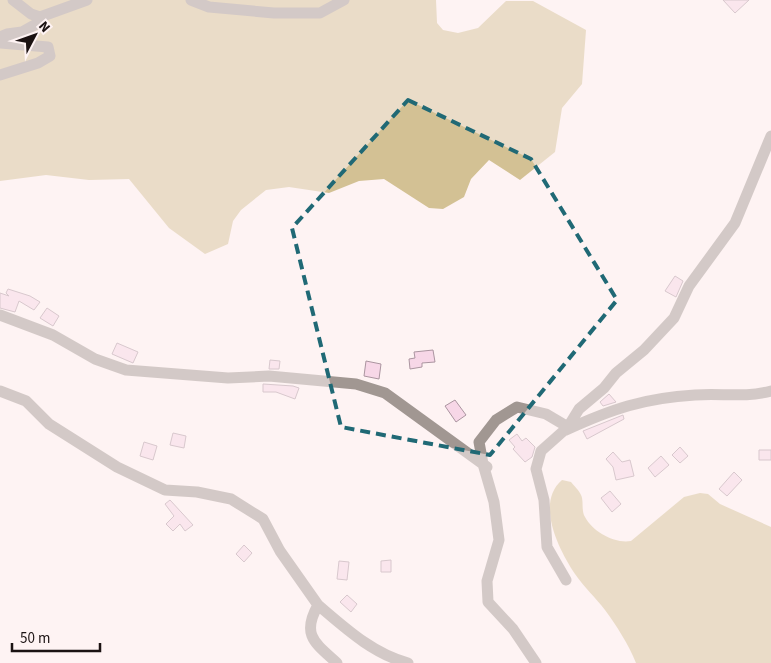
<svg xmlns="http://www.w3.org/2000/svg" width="771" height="663" viewBox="0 0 771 663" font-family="'Source Sans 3',sans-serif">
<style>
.green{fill:#d3c194}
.building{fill:#f7d7e7;stroke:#ab95a0}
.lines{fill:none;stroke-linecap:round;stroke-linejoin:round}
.minor{stroke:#a19792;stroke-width:11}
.marked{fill:none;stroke:#206975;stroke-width:4;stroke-dasharray:10 6;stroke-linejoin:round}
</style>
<rect width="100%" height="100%" fill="#fef3f3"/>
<path class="green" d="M0,0H436L437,23L443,30L458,33L478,28L506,1H533L586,30L582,84L562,108L555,152L520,180L489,160L471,179L464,197L443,209L429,208L384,179L359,181L329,193L289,187L266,190L241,210L233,221L228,244L205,254L169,228L129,179L89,180L46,175L0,181Z
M562,480L571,482C574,486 579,490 581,495C584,501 581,511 585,517C593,532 615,544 631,541L684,497L700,493L708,494L720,504L771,527V663H636C629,645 616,625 605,610C596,598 584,587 575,574C559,550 535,503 562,480Z"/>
<path class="building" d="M723,0H749L735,13Z
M675,276L683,281L676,297L665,291Z
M8,289L30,296L40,302L34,310L19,301L15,312L0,308V293L9,296L6,293Z
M47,308L59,316L53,326L40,318Z
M117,343L138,352L133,363L112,354Z
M433,350L435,362L422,363V367L410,369L409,359L415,358L414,352Z
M270,360L280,361L279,369H269Z
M366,361L381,364L379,379L364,376Z
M263,384L293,386L299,388L295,399L276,392H263Z
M609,394L616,402L603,406L600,402Z
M455,400L466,415L456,422L445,406Z
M623,415L624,419L587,439L583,431Z
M173,433L186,436L184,448L170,445Z
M517,434L522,441L526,438L535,447L532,457L525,462L513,449L515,447L509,440Z
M144,442L157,446L153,460L140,456Z
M680,447L688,456L680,463L672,455Z
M759,450H771V460H759Z
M613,452L622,462L630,460L634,476L616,480L613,467L606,459Z
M661,456L669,465L655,477L648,468Z
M734,472L742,480L727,496L719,489Z
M610,491L621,504L612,512L601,498Z
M170,500L193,525L185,531L180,524L173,531L166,524L174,516L165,504Z
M244,545L252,553L244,562L236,554Z
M391,560V572H381V561Z
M339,561L349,562L347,580L337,579Z
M347,595L357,604L351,612L340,602Z"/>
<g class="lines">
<path class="minor" d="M13,0L31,14L40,17
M191,0L209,7L274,13H320L344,0
M0,37L7,34L22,32L38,23L40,17L87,0
M0,43L48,47L50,56L38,63L0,75
M0,315L53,335L95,359L126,370L228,378L269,376L356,384L385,393L487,467
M0,391L26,401L49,424L117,467L165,490L197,492L231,499L263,519L280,551L318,605
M566,430C612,409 644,398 695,395C722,393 744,398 771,391
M566,580L547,547L544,500L536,469L541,451L568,427L579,409L604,388L616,373L644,350L674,318L689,286L735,223L771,136
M337,663C315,643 301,635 318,605C345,628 373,654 408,663
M536,663L513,629L488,602L487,581L499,540L494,502L483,464L479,442L496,420L517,407L546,414L568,427"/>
</g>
<path d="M0 0H771V663H0ZM408,100L531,159L617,300L490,455L341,427L292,228Z" fill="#fef3f3" fill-opacity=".55" fill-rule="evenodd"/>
<path class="marked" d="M408,100L531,159L617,300L490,455L341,427L292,228Z"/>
<g transform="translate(35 35) rotate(49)" stroke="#fef3f3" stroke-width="4" paint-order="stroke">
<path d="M0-4L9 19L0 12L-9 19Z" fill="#1b1212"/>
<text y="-8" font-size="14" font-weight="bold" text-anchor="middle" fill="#1b1212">N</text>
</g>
<path d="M12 643v8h88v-8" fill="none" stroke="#1b1212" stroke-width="2.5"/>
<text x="20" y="643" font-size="15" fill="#1b1212" stroke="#fef3f3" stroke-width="4" paint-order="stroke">50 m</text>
</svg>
